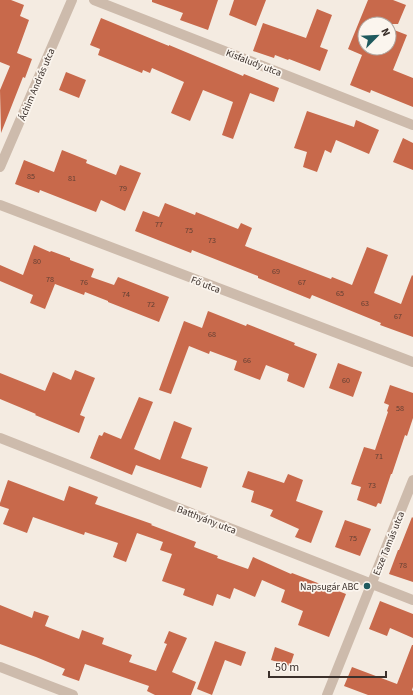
<svg xmlns="http://www.w3.org/2000/svg" width="413" height="695" viewBox="0 0 413 695" font-family="'Source Sans 3',sans-serif">
<style>
.building{fill:#c8694b}
.lines{fill:none;stroke-linecap:round;stroke-linejoin:round}
.minor{stroke:#cdbbac;stroke-width:10}
.poi-dot{fill:#1f5a5e;stroke:#fbf5ee;stroke-width:1.5}
.labels{text-anchor:middle;stroke-width:3.5;stroke-linejoin:round;paint-order:stroke}
.number-label{font-size:8px;fill:#5e3e33}
.street-label{font-size:10px;fill:#3b302b;stroke:#fbf5ee}
.poi-label{font-size:10px;fill:#3b302b;stroke:#fbf5ee;text-anchor:end}
</style>
<rect width="100%" height="100%" fill="#f4ebe1"/>
<path class="building" d="M0,0H11L24,5L20,16L29,20L17,53L32,59L25,78L23,77L1,133L0,90L10,66L0,62Z
M152,0H218L208,30L180,20L183,13L152,2Z
M234,0H266L256,26L229,15Z
M368,0H393L406,5L398,24H365V49V48H389V28L407,35L393,70L413,78V107L371,90L370,93L350,85L362,55L348,49Z
M317,9L332,15L320,47L328,50L320,71L289,59L288,60L275,55L274,58L253,51L263,23L306,38Z
M101,18L169,46V45L243,76L244,74L279,88L274,102L250,93L233,139L222,135L233,102L203,90L190,121L171,113L184,82L152,68L150,73L143,70L142,73L98,55L100,49L90,45Z
M66,72L86,80L79,98L59,90Z
M307,111L354,127L356,120L379,130L369,154L336,140L331,153L325,150L317,172L303,167L307,152L294,148Z
M403,138L413,143V170L393,162Z
M62,150L87,160L86,163L116,175L120,165L141,173L125,211L101,200L96,212L40,190L39,193L15,184L24,160L54,172Z
M165,203L195,215L196,212L238,229L241,223L252,228L245,246L331,279L332,277L352,285L367,247L388,255L374,293L401,304L412,275L413,276V337L380,325L381,323L312,295L310,299L258,278V276L192,250L191,253L135,231L143,211L159,217Z
M34,245L50,252L51,251L70,258V260L94,269L91,277L114,285L118,277L169,297L159,322L108,302V301L85,292L84,295L55,284L45,309L30,303L33,295L0,281V265L23,275Z
M208,311L246,326L247,324L295,343L294,345L317,354L304,388L287,381L289,374L266,365L260,380L234,370L237,361L210,351L209,354L189,346L171,394L159,390L184,321L202,328Z
M338,363L362,372L353,397L329,388Z
M75,370L95,378L80,415L85,417L79,433L35,415L36,414L0,399V373L45,391L53,372L71,380Z
M390,385L413,393V418L407,436L405,435L392,474H391L381,504L378,503L376,507L357,500L361,487L351,484L364,447L375,450L388,412L387,411L389,405L384,403Z
M139,397L153,402L134,449L160,460L174,421L192,428L181,458L208,467L201,488L136,465L132,475L90,458L99,435L102,436L104,432L121,439Z
M248,471L284,483L288,474L303,480L296,501L323,511L311,543L295,537L299,529L270,516L273,510L251,502L254,491L242,487Z
M8,480L64,501L69,486L98,497L95,504L152,524L151,525L196,542L194,547L218,556L217,558L248,569L253,557L291,574L292,573L346,594L329,637L298,625L303,611L281,602L285,590L262,580L255,597L234,588L230,599L217,594L213,606L183,595L185,589L162,581L172,554L160,550L163,542L137,533L126,562L113,557L118,543L85,532L84,535L33,517L27,533L3,524L9,509L0,506V503Z
M412,517L413,518V582L389,574L398,550H399Z
M345,520L371,529L360,556L335,547Z
M380,601L413,614V638L390,628L387,636L369,629Z
M0,605L32,618L34,611L49,616L45,626L79,639L82,630L104,638L102,644L132,655L129,662L156,671L167,644L164,643L169,631L187,638L172,672L196,682L191,695H155L147,691L149,686L85,664L79,681L62,675L65,669L36,657L0,644Z
M215,641L246,652L241,666L225,660L212,695L197,689Z
M412,645H413V687L412,690L413,691V695H368L344,686L352,667L397,684Z
M275,647L294,654L290,666L271,660Z"/>
<g class="lines">
<path class="minor" d="M94,0L413,125
M0,167L72,0
M0,205L413,362
M0,438L413,600
M0,667L73,695
M327,695L413,480"/>
</g>
<circle class="poi-dot" cx="367" cy="586" r="4"/>
<g class="labels">
<g class="number-label">
<text x="31" y="179">85</text>
<text x="72" y="181">81</text>
<text x="123" y="191">79</text>
<text x="159" y="227">77</text>
<text x="189" y="233">75</text>
<text x="212" y="243">73</text>
<text x="37" y="264">80</text>
<text x="276" y="274">69</text>
<text x="50" y="282">78</text>
<text x="84" y="285">76</text>
<text x="302" y="285">67</text>
<text x="340" y="296">65</text>
<text x="126" y="297">74</text>
<text x="365" y="306">63</text>
<text x="151" y="307">72</text>
<text x="398" y="319">67</text>
<text x="212" y="337">68</text>
<text x="247" y="363">66</text>
<text x="346" y="383">60</text>
<text x="400" y="411">58</text>
<text x="379" y="459">71</text>
<text x="372" y="488">73</text>
<text x="353" y="541">75</text>
<text x="403" y="568">78</text>
</g>
<g class="street-label">
<text transform="translate(254 62) rotate(21)" y="4">Kisfaludy utca</text>
<text transform="translate(36 84) rotate(-67)" y="4">Áchim András utca</text>
<text transform="translate(206 284) rotate(21)" y="4">Fő utca</text>
<text transform="translate(207 519) rotate(21)" y="4">Batthyány utca</text>
<text transform="translate(388 543) rotate(-68)" y="4">Esze Tamás utca</text>
</g>
<g class="poi-label">
<text x="359" y="590">Napsugár ABC</text>
</g>
</g>
<g transform="translate(377 36) rotate(66)"><circle r="19" fill="#fbf5ee" stroke="#aea6a0"/>
<path d="M0-3L7 15L0 10L-7 15Z" fill="#1f5a5e"/>
<text y="-6" font-size="11" font-weight="bold" text-anchor="middle" fill="#3b302b">N</text>
</g>
<path d="M269 671v6h117v-6" fill="none" stroke="#3b302b" stroke-width="2"/>
<text x="275" y="671" font-size="12" fill="#3b302b" stroke="#fbf5ee" stroke-width="3" paint-order="stroke">50 m</text>
</svg>
